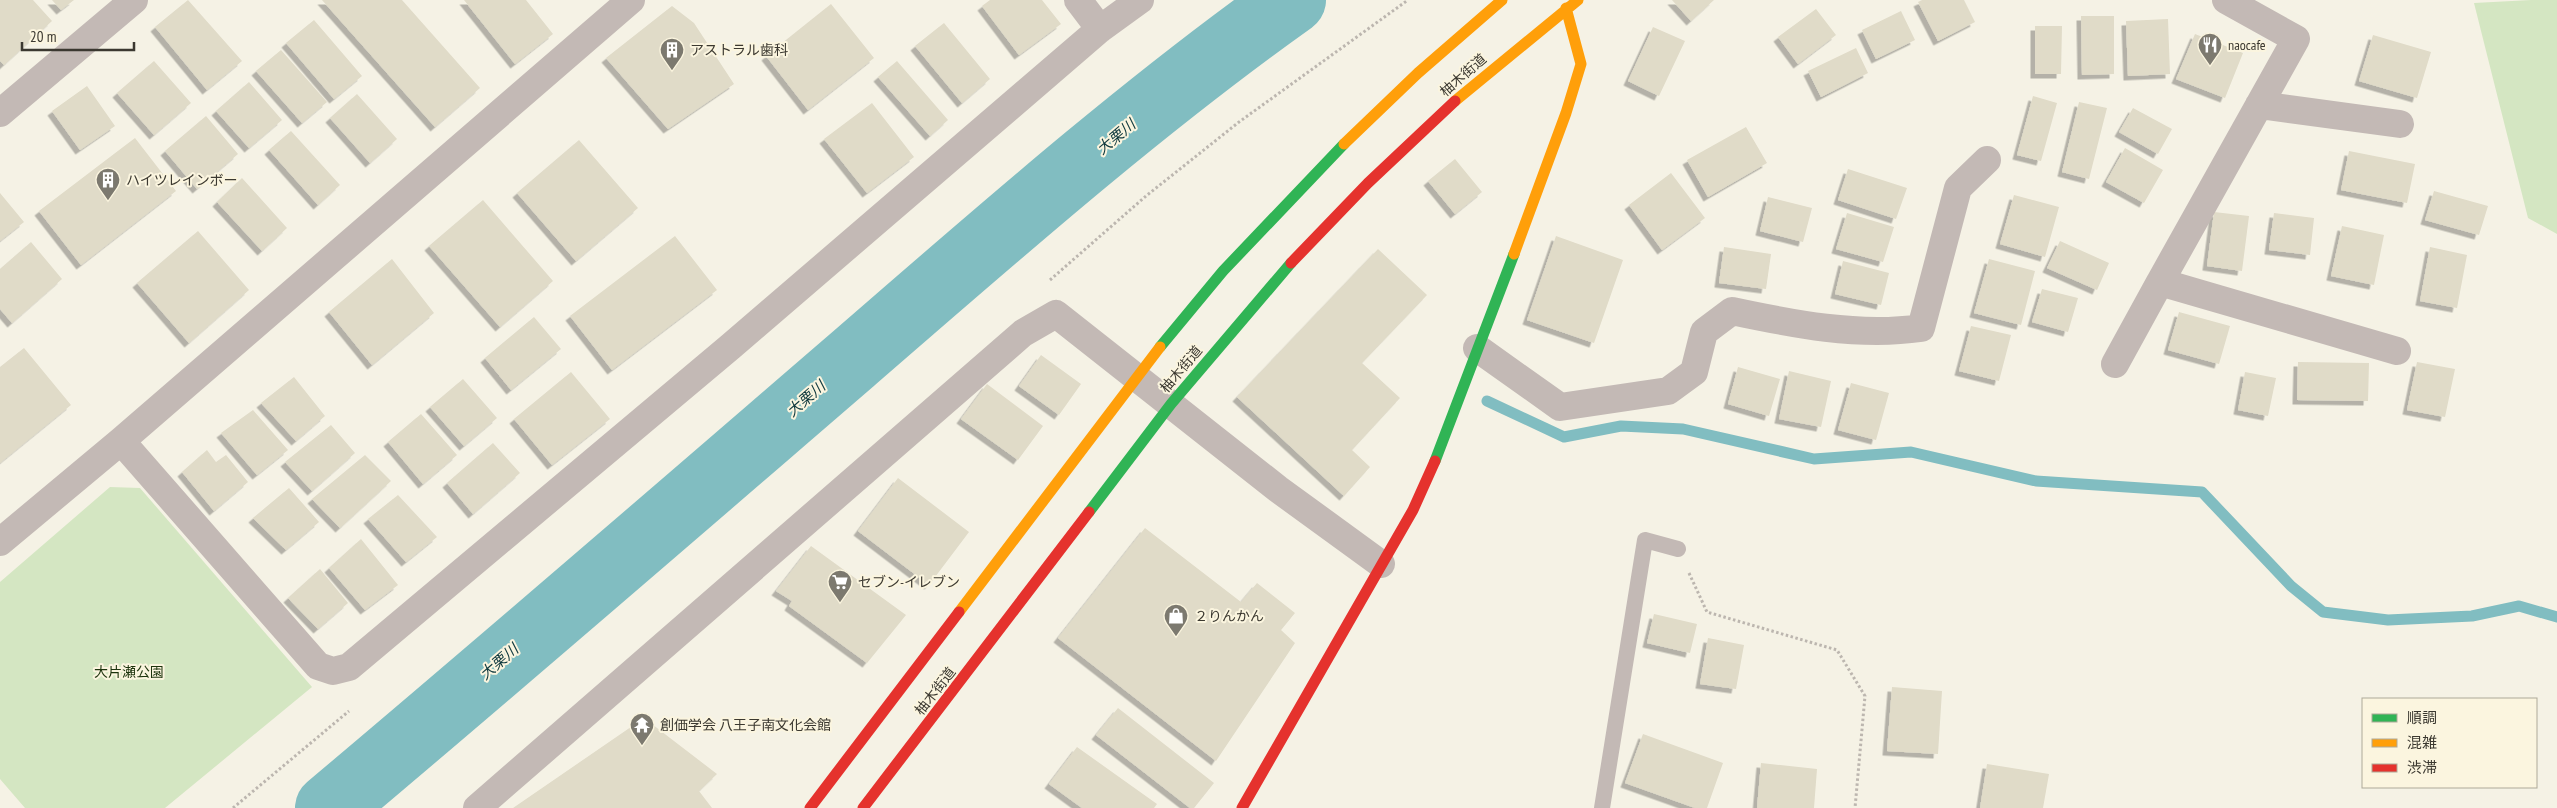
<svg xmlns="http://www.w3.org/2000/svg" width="2557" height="808" viewBox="0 0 2557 808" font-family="'PT Sans Narrow','Noto Sans JP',sans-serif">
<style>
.green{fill:#d4e6c2}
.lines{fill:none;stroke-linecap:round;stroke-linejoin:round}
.stream{stroke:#81bdc1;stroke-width:11}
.river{stroke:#81bdc1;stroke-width:68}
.building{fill:#e0dbc8;filter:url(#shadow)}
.path{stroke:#bcb6af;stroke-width:3;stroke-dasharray:2.5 2.5;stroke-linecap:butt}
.lane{stroke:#c3b9b5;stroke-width:16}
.street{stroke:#c3b9b5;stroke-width:28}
.fast{stroke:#30b455;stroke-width:11}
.slow{stroke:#ff9f0a;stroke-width:11}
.jam{stroke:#e5322d;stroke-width:11}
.labels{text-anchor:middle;stroke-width:4;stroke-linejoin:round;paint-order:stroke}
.poi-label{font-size:14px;fill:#3b3830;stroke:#fbf5df;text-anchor:start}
.street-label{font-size:14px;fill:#3b3830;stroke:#fbf5df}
.park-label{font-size:14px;fill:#1d340d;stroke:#fbf5df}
.water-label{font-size:15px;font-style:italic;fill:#0e383d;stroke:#fbf5df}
</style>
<defs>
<filter id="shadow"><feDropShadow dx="-4.5" dy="4.5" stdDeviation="0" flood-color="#0004"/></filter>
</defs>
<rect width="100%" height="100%" fill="#f5f2e5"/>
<path class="green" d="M2531,0H2557V234L2528,218L2474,3Z
M110,487L140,488L312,687L165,808H25L0,779V582Z"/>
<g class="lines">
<path class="stream" d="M1487,401L1564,437L1621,426L1683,429L1814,459L1911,452L2036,481L2202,492L2291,586L2323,612L2388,620L2472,616L2519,606L2557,617"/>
<path class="river" d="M329,808C505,660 678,510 852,360C994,237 1140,108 1292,0"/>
</g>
<path class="building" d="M0,0H33L52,21L4,65L0,61Z
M52,0H74L61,10Z
M188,0L242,61L207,90L155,27Z
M322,0H402L480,88L435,127Z
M464,0H526L553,34L515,64Z
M990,0H1042L1061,24L1019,55L982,6Z
M1672,0H1714L1691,21Z
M1922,0H1964L1975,22L1938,41L1918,2Z
M831,4L874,58L808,110L766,56Z
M672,6L694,23L734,84L668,129L606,58Z
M1816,9L1836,35L1798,64L1778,37Z
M1901,11L1915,40L1876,59L1862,30Z
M2081,16H2114V74L2082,75Z
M2168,19L2170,74L2128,76L2126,21Z
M314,20L362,76L334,99L286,43Z
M944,23L990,79L962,103L915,46Z
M2035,26H2062L2061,74H2035Z
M1653,27L1685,41L1659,96L1628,81Z
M2195,34L2243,53L2225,98L2176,79Z
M2373,35L2431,52L2417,98L2359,81Z
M1856,48L1868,73L1821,97L1808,71Z
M281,50L327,102L302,123L256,71Z
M154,61L191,103L154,135L117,93Z
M897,61L948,120L930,136L878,77Z
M249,82L282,120L249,148L216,111Z
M87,86L115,126L80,150L52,111Z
M357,94L397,139L370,163L330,118Z
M2033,96L2057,103L2041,161L2017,155Z
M2079,102L2107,108L2089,179L2062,172Z
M872,103L914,157L867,193L824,139Z
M2133,108L2172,129L2158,154L2119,132Z
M206,116L238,154L197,189L165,151Z
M1746,127L1767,163L1708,197L1687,160Z
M291,131L340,185L318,205L269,150Z
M135,138L176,191L81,265L39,211Z
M579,140L638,208L576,261L517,193Z
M2125,148L2163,170L2144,203L2106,182Z
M2349,151L2415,164L2407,203L2341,190Z
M1455,159L1482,192L1455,214L1428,181Z
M1848,169L1907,188L1896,219L1838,200Z
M1671,173L1705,218L1662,250L1629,205Z
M242,178L287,228L262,251L217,202Z
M2434,191L2488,206L2479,235L2425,220Z
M0,193L24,222L0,241Z
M2014,195L2059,207L2045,257L2000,244Z
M1768,197L1812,208L1803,242L1760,231Z
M483,200L553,281L500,327L429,246Z
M2214,212L2249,216L2242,271L2207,266Z
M1847,213L1894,227L1883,262L1836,249Z
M2274,213L2314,218L2310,255L2269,250Z
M2342,226L2384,235L2374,285L2331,276Z
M198,231L249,290L189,343L137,283Z
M675,236L717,290L612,370L570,316Z
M1556,236L1623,260L1594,343L1527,320Z
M2060,241L2109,263L2097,290L2047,268Z
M31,242L62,279L12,323L0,309V269Z
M1724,247L1771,254L1766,289L1719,283Z
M2430,247L2467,255L2457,308L2420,301Z
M1378,249L1427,295L1362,363L1400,398L1352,450L1370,467L1344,496L1237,397Z
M392,259L434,313L372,365L329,312Z
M1989,259L2035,271L2021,325L1974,313Z
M1843,261L1889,273L1881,305L1835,294Z
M2042,289L2078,298L2068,332L2032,322Z
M2179,312L2230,326L2219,364L2168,350Z
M534,317L561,349L511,390L485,358Z
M1971,326L2011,335L1999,381L1959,371Z
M24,348L71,405L0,463V367Z
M1041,355L1081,384L1059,415L1019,386Z
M2298,362L2369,363L2368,401L2297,400Z
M2417,362L2455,369L2445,417L2407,410Z
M1738,367L1780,379L1769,416L1728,404Z
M1789,371L1831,381L1821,427L1779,419Z
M571,372L610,419L552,465L514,419Z
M2245,372L2276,378L2268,416L2238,410Z
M294,377L325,416L296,441L261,403Z
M463,379L497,418L464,446L430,407Z
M1851,383L1889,393L1876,440L1838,430Z
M987,384L1043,426L1018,460L961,419Z
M253,410L288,450L257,475L221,433Z
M421,414L457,455L423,484L388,442Z
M331,425L355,453L312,491L285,462Z
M493,443L520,473L473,514L447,483Z
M207,450L216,462L226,455L248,482L214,511L182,472Z
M365,455L391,481L340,528L312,499Z
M898,478L969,532L929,585L858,531Z
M289,488L319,522L286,550L253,518Z
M398,495L437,537L406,562L368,519Z
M1145,528L1241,602L1257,583L1295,613L1281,630L1295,643L1216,761L1058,638Z
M361,539L398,585L365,610L329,568Z
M811,546L906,615L867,663L789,606L792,601L776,591Z
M320,569L348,603L318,629L288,598Z
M1654,614L1697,624L1690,653L1647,643Z
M1708,638L1744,645L1736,689L1700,684Z
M1892,687L1942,691L1938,754L1887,751Z
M1118,708L1214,783L1194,808H1190L1096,735Z
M644,718L717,774L699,791L712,808H513Z
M1643,734L1723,763L1707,808H1695L1625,783Z
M1077,747L1157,804L1154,808H1082L1049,784Z
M1761,763L1817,769L1814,808H1757Z
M1987,764L2049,774L2043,808H1980Z"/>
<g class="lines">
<path class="path" d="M1050,280L1146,196L1239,122L1408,0
M1689,573L1707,612L1837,650L1865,696L1855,808
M233,808L349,711"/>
<path class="lane" d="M1602,808L1645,540L1678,549"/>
<path class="street" d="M1078,0L1100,29
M2226,0L2296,39L2160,282L2397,351
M2259,105L2400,124
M0,113L134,0
M1477,348L1560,407L1668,391L1694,372L1704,332L1732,311C1793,324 1858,337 1921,328L1958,188L1987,160
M2115,364L2160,282
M121,441L318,666L333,671L349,667L730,347L1100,29L1140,0
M0,542L121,441L631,0
M477,808L1023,333L1056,314L1278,489L1381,564"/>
<path class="fast" d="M1160,347L1223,271L1344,144
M1435,461L1514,254
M1089,512L1171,404L1291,263"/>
<path class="slow" d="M1455,101L1578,0
M1344,144L1418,73L1502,0
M1514,254L1566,113L1581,64L1566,8
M959,612L1160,347"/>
<path class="jam" d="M1291,263L1368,183L1455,101
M810,808L959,612
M863,808L1089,512
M1242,808L1413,510L1435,461"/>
</g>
<defs>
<symbol id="restaurant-pin" viewBox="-11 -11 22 30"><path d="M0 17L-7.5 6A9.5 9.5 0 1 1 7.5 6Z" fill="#7c796f" stroke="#fbf5df"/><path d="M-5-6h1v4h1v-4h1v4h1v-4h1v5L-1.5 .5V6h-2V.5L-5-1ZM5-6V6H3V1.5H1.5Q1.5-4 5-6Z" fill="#fff"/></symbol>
<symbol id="building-pin" viewBox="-11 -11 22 30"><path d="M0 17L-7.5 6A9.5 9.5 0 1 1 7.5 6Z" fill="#7c796f" stroke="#fbf5df"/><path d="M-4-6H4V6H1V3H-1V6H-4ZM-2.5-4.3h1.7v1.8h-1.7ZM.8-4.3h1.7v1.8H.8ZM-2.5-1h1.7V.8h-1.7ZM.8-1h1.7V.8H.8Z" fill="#fff"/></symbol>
<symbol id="supermarket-pin" viewBox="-11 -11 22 30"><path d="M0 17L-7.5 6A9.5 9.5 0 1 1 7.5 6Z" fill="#7c796f" stroke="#fbf5df"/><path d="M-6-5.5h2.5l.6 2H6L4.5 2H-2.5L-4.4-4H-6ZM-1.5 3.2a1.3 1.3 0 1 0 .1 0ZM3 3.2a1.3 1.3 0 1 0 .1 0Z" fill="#fff"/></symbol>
<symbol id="shop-pin" viewBox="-11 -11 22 30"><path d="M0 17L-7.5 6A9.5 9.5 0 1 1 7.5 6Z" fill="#7c796f" stroke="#fbf5df"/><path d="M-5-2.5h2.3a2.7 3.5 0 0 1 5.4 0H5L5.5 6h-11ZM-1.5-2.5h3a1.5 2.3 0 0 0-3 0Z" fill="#fff"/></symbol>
<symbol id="temple-pin" viewBox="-11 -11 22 30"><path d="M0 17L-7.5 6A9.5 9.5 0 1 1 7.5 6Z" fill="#7c796f" stroke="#fbf5df"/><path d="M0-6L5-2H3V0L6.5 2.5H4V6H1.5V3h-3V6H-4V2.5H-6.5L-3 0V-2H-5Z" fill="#fff"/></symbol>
</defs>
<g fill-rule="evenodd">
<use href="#restaurant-pin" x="2196" y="31" width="28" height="38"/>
<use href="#building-pin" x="658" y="36" width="28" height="38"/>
<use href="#building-pin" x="94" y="166" width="28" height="38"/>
<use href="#supermarket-pin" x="826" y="568" width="28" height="38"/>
<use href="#shop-pin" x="1162" y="602" width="28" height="38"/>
<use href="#temple-pin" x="628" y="711" width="28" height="38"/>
</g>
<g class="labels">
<g class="poi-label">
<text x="2228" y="50">naocafe</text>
<text x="690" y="55">アストラル歯科</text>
<text x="126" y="185">ハイツレインボー</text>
<text x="858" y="587">セブン-イレブン</text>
<text x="1194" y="621">２りんかん</text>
<text x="660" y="730">創価学会 八王子南文化会館</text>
</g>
<g class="street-label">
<text transform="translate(1463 75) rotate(-41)" y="5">柚木街道</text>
<text transform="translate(1181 369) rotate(-50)" y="5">柚木街道</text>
<text transform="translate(935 691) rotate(-52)" y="5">柚木街道</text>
</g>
<g class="park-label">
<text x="129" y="677">大片瀬公園</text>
</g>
<g class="water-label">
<text transform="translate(1116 137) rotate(-40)" y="5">大栗川</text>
<text transform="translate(806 399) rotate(-41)" y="5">大栗川</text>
<text transform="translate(499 662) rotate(-41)" y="5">大栗川</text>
</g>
</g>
<rect x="2362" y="698" width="175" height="90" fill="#fbf5df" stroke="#aea999"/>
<rect x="2372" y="714" width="25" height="8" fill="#30b455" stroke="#aea999"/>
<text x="2407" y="723" font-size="15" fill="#3b3830">順調</text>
<rect x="2372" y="739" width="25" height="8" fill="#ff9f0a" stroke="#aea999"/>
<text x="2407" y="748" font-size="15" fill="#3b3830">混雑</text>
<rect x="2372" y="764" width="25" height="8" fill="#e5322d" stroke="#aea999"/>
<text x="2407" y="773" font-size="15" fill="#3b3830">渋滞</text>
<path d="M22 42v8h112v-8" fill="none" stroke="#3b3830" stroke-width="2.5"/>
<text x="30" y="42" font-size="15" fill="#3b3830" stroke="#fbf5df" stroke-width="4" paint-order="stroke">20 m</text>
</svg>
